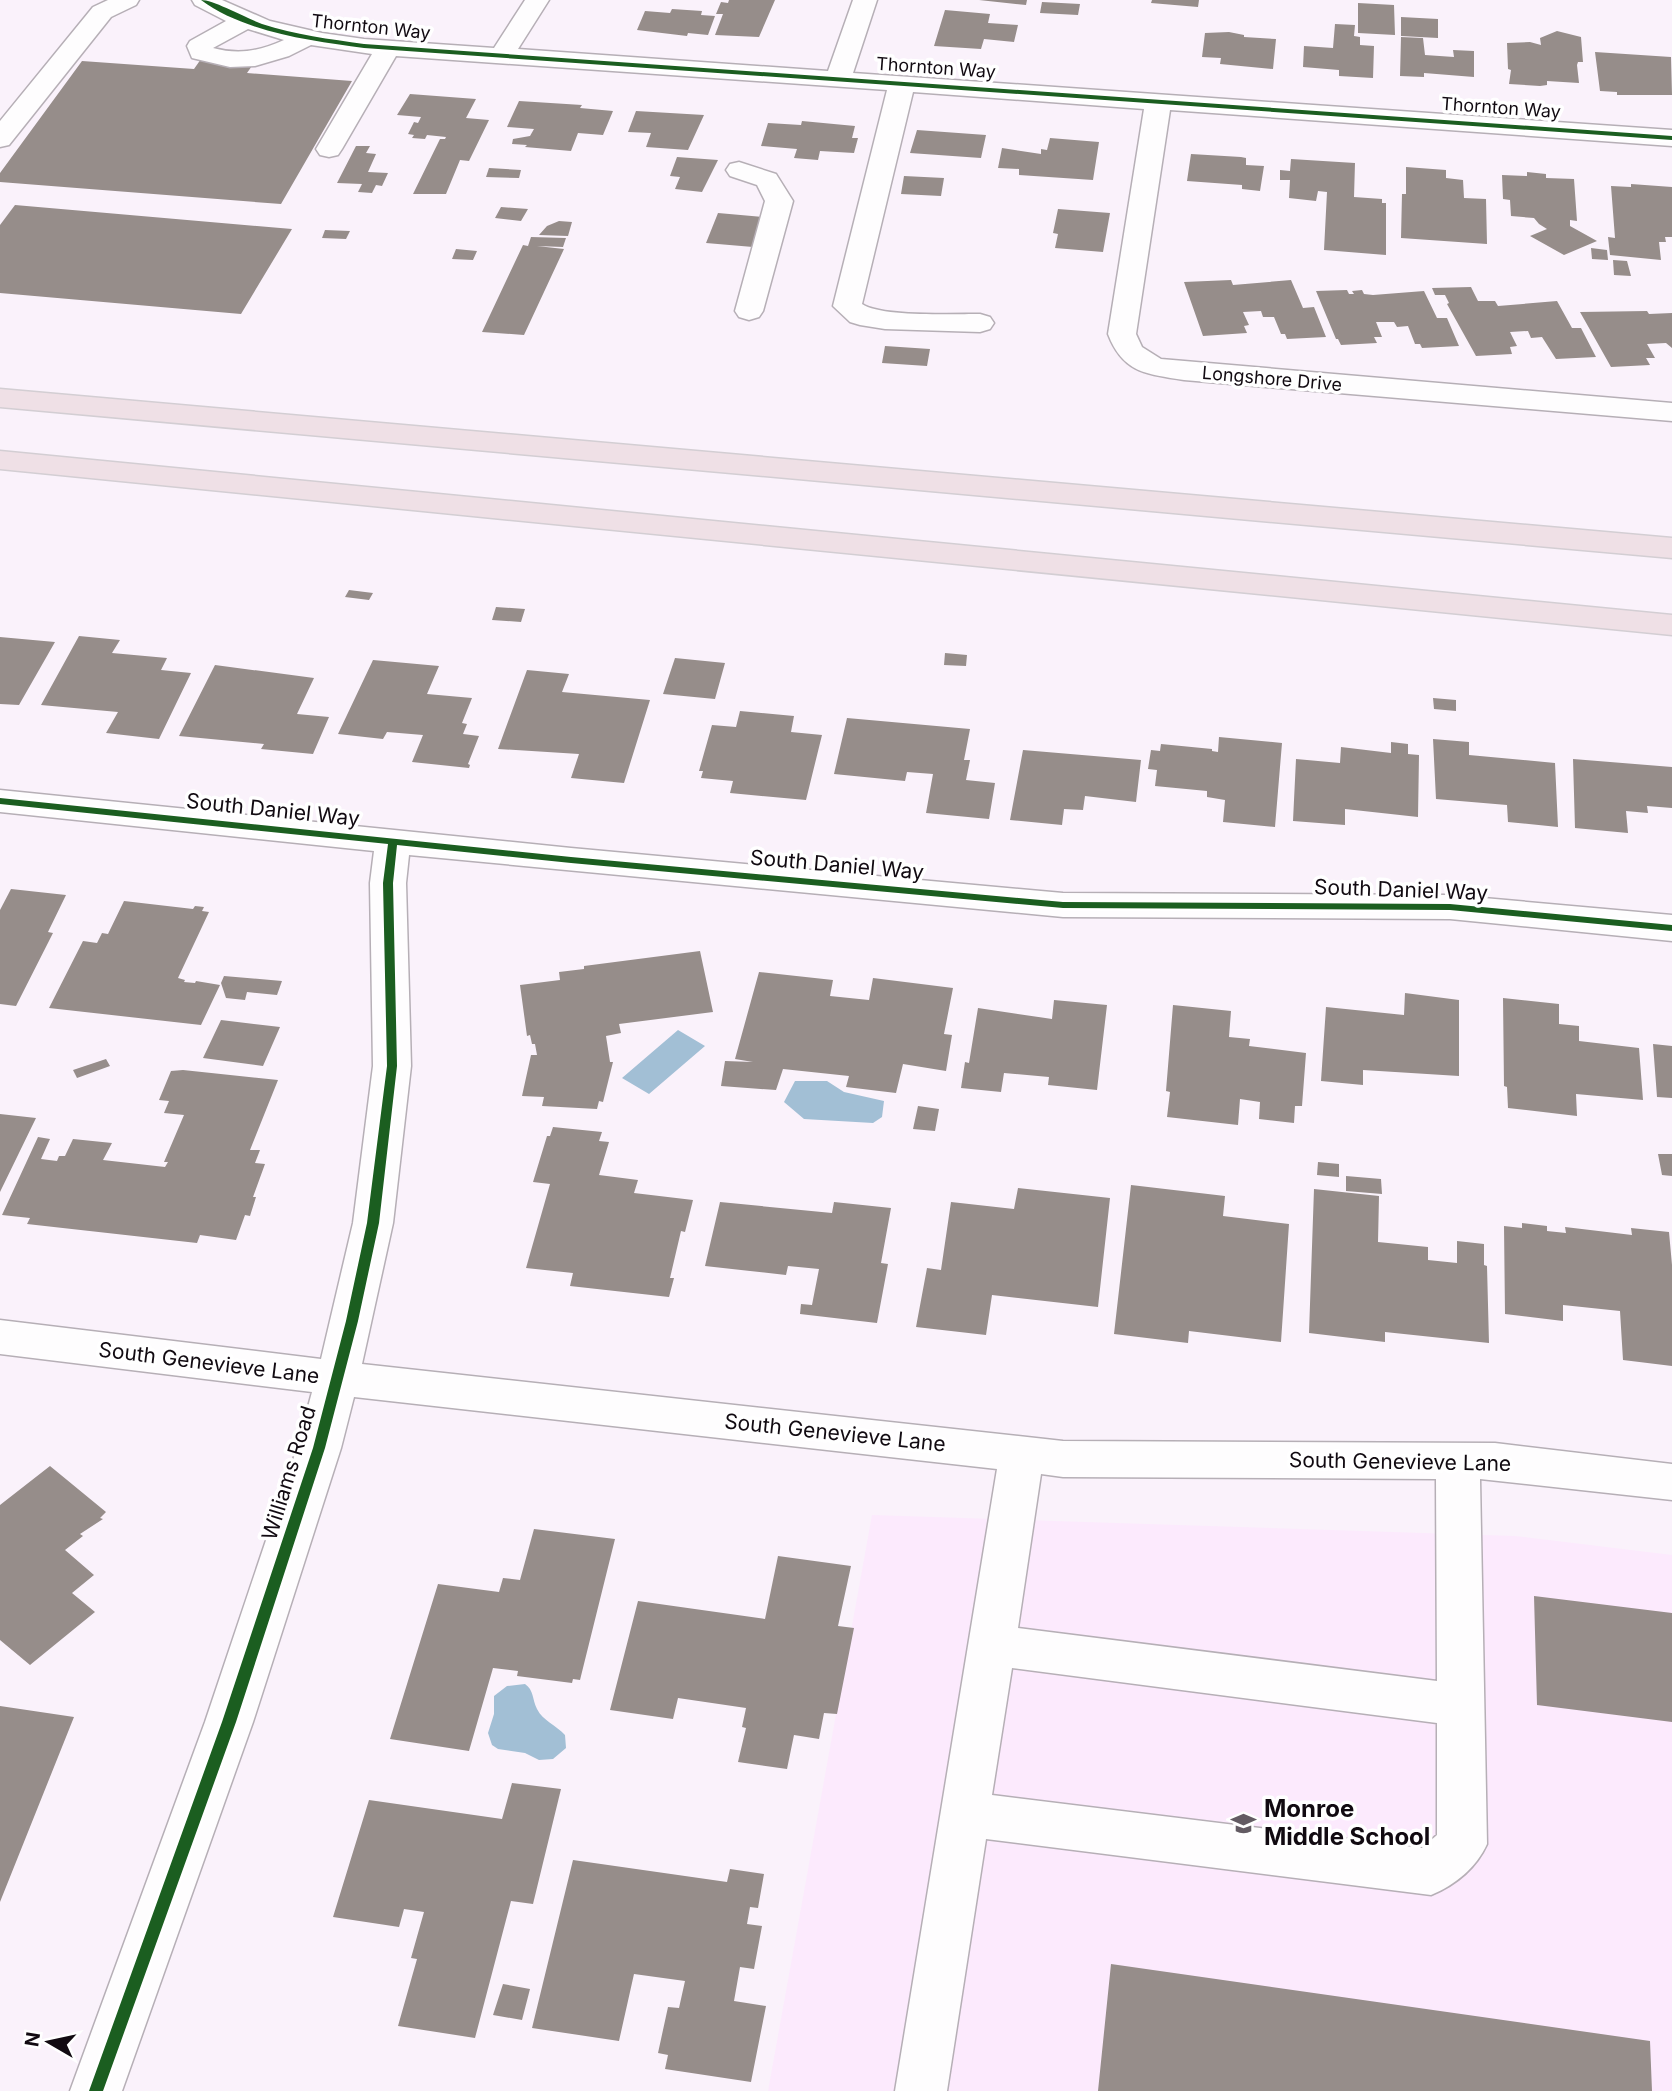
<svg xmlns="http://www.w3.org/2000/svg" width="1672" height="2091" viewBox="0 0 1672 2091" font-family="Inter,sans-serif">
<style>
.built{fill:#fceafd}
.water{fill:#a2bfd5}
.building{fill:#968d8a}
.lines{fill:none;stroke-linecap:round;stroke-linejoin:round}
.minor-casing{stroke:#b6afb6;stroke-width:3}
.highway-casing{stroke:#d3ced3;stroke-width:3}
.minor{fill:#fefdfe;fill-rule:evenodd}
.highway{fill:#efe0e6;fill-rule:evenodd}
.cycleway-casing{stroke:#fff;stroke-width:5}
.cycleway{fill:#1b5e20;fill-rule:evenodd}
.labels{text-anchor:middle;stroke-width:7;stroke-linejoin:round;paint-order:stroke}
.far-street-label{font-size:18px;fill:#110a11;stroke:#fff}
.street-label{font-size:21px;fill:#110a11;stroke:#fff}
.near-poi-label{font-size:24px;font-weight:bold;fill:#110a11;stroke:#fff;text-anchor:start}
</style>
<rect width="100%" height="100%" fill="#faf2fb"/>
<path class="built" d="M872,1515L1515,1536L1672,1555V2091H768Z"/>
<path class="water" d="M678,1030L705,1046L649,1094L622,1078Z
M795,1081H827L844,1092L884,1101L882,1117L873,1123L804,1119L784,1102Z
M525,1684C534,1690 532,1699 537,1709C543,1721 556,1725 565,1735L566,1748L553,1759L539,1760L525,1753L498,1749L492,1745L488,1733L494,1714V1696L507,1686Z"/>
<path class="building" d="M729,0H775L759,37L715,35L723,14H716L721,2L728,3Z
M979,0H1027L1026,5Z
M1152,0H1199L1198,7L1151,3Z
M1042,2L1080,4L1078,15L1040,13Z
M1358,3L1394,5L1395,35L1358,33Z
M672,9L702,11L701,15L715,16L708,35L688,33L687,36L637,30L645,11L670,13Z
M945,10L990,14L988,23L1018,25L1014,42L984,39L981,49L934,46Z
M1401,17L1438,19V38L1401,36Z
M1335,24L1355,25L1354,36L1360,37V45L1374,46L1373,78L1339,76V70L1303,67L1304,46L1333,48Z
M1557,31L1581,37L1583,62H1578L1577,65L1579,83L1547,81V85L1540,86L1509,84L1511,70L1508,69L1507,43L1530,42L1541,45L1540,38Z
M1229,32L1244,35V37L1276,39L1273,69L1220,64L1221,58L1202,57L1205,33Z
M1401,37L1423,38L1425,55L1454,57L1453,50L1474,51V77L1424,73V77L1400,76Z
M1595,52L1671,57L1672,95H1617V92L1600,91Z
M201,59L254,63L247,73L352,81L281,204L0,182V173L82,61L194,69Z
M410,94L476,99L466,118L489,120L469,161L460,160L446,194H413L440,139H445L446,137L427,135L425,139L412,138L414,135L408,134L414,122L418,123L421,117L397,115Z
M519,101L582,105L580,108L613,111L603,135L578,133L571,151L525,147L527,145L512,144L513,139L530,136L534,129L507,127Z
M636,111L704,115L688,150L646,147L651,133L628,132Z
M802,121L855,126L852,138H858L854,153L820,151L818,160L794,158L797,149L761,146L768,123L801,125Z
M917,130L986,135L981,158L910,153Z
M1050,138L1099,142L1093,180L1019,175V169L998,168L1002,148L1041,154V149L1047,150Z
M356,146H370L366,153L376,154L368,172L388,173L382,186L376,185L372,193L358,192L362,184L337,183Z
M1191,154L1241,157L1246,158V165L1264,166L1260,191L1242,189V185L1187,181Z
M677,157L718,160L702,192L675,189L680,177L670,176Z
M1291,159L1355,163L1354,197L1382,199V203H1386V255L1324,250L1327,192L1318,191L1316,201L1289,198L1290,180H1280V170L1290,171Z
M1406,167L1446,170V178L1463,180L1464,198L1486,199L1487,244L1401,238L1402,194H1406Z
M489,168L521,170L519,178L486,177Z
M1527,172L1546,174V178L1574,179L1577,221L1570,220V226L1597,241L1564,255L1530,236L1547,229L1539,224L1534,218L1511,216L1510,200L1503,199L1502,175L1527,176Z
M904,176L944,178L941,196L901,194Z
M1631,184L1672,187V237H1665L1666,242H1659L1661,260L1610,255L1608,237L1615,238L1611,186L1631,187Z
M15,205L292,229L241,314L0,293V225Z
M501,207L528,209L521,221L495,218Z
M1058,209L1110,213L1103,252L1055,248L1058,234L1053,233Z
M718,213L763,217L753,247L706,243Z
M559,221L572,222L568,236L539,235L547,226Z
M325,230L350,231L346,239L322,238Z
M531,237L566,238L563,247L537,246L564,249L524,335L482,332L523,245L528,246Z
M1591,248L1607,250L1608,260L1592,259Z
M456,249L477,251L473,260L452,259Z
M1613,260L1627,261L1631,276L1614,275Z
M1231,280L1233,285L1291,280L1303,308L1314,307L1326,337L1287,339L1285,334H1281L1274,317H1263L1261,311L1243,312L1249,325L1244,326L1247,333L1203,336L1184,282Z
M1471,287L1478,301H1495L1498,306L1557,301L1572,328H1581L1596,357L1556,359L1542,337L1531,338L1528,331L1510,332L1517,346L1510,347L1512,354L1476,356L1447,304L1449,303L1445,295H1435L1432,288Z
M1347,290L1349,294H1354L1352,291L1362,290L1364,294L1373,295L1424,291L1437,318H1447L1459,346L1422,348L1420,344H1415L1408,326L1397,327L1394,322H1376L1382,337H1374L1377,343L1341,345L1338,339H1336L1316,291Z
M1647,311L1649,314L1672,313V348L1666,343L1647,344L1655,358H1646L1650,365L1611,367L1580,312Z
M885,346L930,349L927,366L882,363Z
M349,590L373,593L369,600L345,597Z
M496,607L525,609L521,622L492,620Z
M79,636L120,640L112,653L167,658L161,670L191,673L159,739L106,733L118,712L41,705Z
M0,637L55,642L19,705L0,704Z
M945,653L967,655L966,666L944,665Z
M675,658L725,663L715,699L663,694Z
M373,660L439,666L427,694L472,698L462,723L467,724L463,734L479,736L468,764L470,765L469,768L412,762L423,735L387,732L383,739L338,734Z
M215,665L314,678L297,714L329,717L313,754L261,749L264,744L179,736Z
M527,670L569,674L562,692L650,700L624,783L571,778L579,754L498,749Z
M1433,698L1456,700V711L1434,709Z
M740,711L794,716L791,732L822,735L806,800L730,793L733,781L701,778L703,771H699L712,725L736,727Z
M847,718L970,729L964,760H970L966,780L995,783L989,819L926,813L933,774L907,772L905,781L834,774Z
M1219,737L1282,743L1275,827L1223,822L1225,800L1207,797V791L1155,786L1157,770L1148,769L1151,750L1160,751L1161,744L1212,749V751L1218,752Z
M1433,739L1469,742V755L1555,763L1558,827L1508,822L1507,805L1436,799Z
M1391,742L1408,744V754L1419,755L1418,817L1345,809V825L1293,821L1296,759L1340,763L1341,747L1391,753Z
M1023,750L1141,760L1136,802L1085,796L1083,810L1064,809L1062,825L1010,820Z
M1573,759L1672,767V808L1647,806L1648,813L1626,811L1628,833L1575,828Z
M11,889L66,895L48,932L53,933L16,1006L0,1004V910Z
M124,901L193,909L195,906L204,907L202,911L209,912L178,978L185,980L184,982L195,983L196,981L220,985L201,1025L49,1008L83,941L97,943L102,933L108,934Z
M700,951L713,1012L619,1024L621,1033L606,1036L610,1062H613L603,1102L599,1101L597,1109L542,1106L544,1097L522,1096L531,1055H537L535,1044H532L530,1035L527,1036L520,985L560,980L559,972L584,969V966Z
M759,972L833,980L830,996L869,1000L873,978L953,988L944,1034L952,1035L946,1071L903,1064L896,1093L846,1087L849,1076L783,1069L776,1090L721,1086L725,1061L753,1062L735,1059Z
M224,976L282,981L277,995L247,992L245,1000L226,998L221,983Z
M1405,993L1459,1000V1076L1363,1070V1085L1321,1081L1326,1007L1404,1015Z
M1503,998L1559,1004V1024L1579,1026V1041L1639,1048L1643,1100L1576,1094L1577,1116L1508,1108L1507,1087L1504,1086Z
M1054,1000L1107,1005L1097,1090L1048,1085L1049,1077L1004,1073L1001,1092L961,1088L965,1062L969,1063L978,1008L1052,1019Z
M1173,1005L1231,1011L1229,1037L1250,1039L1249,1046L1306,1053L1302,1106H1295L1294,1123L1259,1119L1260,1102L1240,1099L1238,1125L1167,1117L1170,1092L1166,1091Z
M221,1020L280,1027L263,1066L203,1058Z
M1653,1044L1672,1046V1098L1657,1097Z
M106,1059L110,1066L77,1078L73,1070Z
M183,1070L278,1080L250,1150H260L255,1163L265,1164L253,1197H256L250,1216L245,1215L236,1240L200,1235L197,1243L27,1224L30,1218L2,1215L38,1137L50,1139L41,1159L57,1161L59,1156H65L73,1139L112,1143L103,1160L165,1167L168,1162H164L184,1115L164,1113L169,1101L159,1100L171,1071Z
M918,1106L939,1109L935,1131L913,1129Z
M0,1114L36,1118L0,1192Z
M553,1127L602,1132L599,1141L609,1142L599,1175L638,1180L634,1193L693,1200L685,1232L681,1231L670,1278H674L669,1297L570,1286L573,1273L526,1268L550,1184L533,1182L547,1136H550Z
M1658,1154H1672V1176L1662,1175Z
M1318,1162L1339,1164V1177L1317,1175Z
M1346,1176L1381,1179L1382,1194L1346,1191Z
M1131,1185L1225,1196L1223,1216L1289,1224L1281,1342L1189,1331L1188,1343L1114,1334Z
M1018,1188L1110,1198L1098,1307L992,1295L986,1335L916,1327L927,1268L941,1270L951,1202L1014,1209Z
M1314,1189L1379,1196L1378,1242L1428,1247V1260L1457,1263V1241L1484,1244V1265L1487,1266L1489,1343L1385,1332V1342L1309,1333Z
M720,1202L832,1213L834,1202L891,1208L881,1263L888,1264L877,1323L800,1314L801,1304L812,1305L819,1269L788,1266L786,1275L705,1266Z
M1522,1223L1547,1226V1231L1566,1233L1565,1227L1632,1235L1631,1228L1669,1232L1672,1265V1366L1623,1360L1620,1311L1563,1305V1321L1505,1314L1504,1226L1522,1228Z
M50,1466L106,1512L100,1518L103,1519L80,1534L83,1536L65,1550L94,1575L72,1593L95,1612L30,1665L0,1640V1505Z
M534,1529L615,1539L580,1680L573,1679L572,1683L517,1676L518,1671L493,1668L469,1751L390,1739L438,1584L499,1592L503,1578L520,1580Z
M778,1556L851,1566L838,1626L854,1628L837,1714L824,1713L819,1739L794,1735L787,1769L738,1762L746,1728L742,1727L746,1708L678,1698L673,1719L610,1710L638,1601L765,1619Z
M1534,1596L1672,1613V1722L1537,1705Z
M0,1706L74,1717L0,1902Z
M512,1783L561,1789L533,1904L511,1901L475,2038L398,2026L417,1959L411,1958L424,1912L404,1909L399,1927L333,1917L369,1800L502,1819Z
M573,1860L727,1882L730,1869L764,1874L758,1908L750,1907L747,1924L762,1926L754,1969L740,1967L734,2001L766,2006L751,2082L665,2069L668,2055L658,2053L668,2007L679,2008L685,1981L634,1974L619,2041L532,2028Z
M1111,1964L1650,2041L1652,2091H1098Z
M503,1984L530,1989L522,2020L493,2015Z"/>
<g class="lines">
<defs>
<path id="minor" d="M108,0H139L136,5L111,17L9,145L0,147V121L93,7Z
M192,0H222L270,21L322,33L364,39L494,48L525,0H549L518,49L828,71L853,0H877L853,73L1672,130V146L1170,110L1136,334L1142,347L1161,359L1672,403V421L1184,380C1146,374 1123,373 1108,334L1144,109L913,92L862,304C880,317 954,314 980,314L990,317L994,323L990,329L980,332L885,329L860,325L850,322L833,306L887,90L396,56L342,149L338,155L329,157L320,155L316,149L372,54L311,45L289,56L255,66L230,67L192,58L187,46L190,41L226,21L195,5ZM248,29L284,40C260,51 239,55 213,48Z
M739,162L776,174L793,201L763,311L759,317L749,320L739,317L735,311L765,201L757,185L730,176L726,170L730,164Z
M0,790L571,848L1063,893L1450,895L1672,915V941L1450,919L1063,917L409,855L406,883L411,1066L393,1223L362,1364L1063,1441L1495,1443L1672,1464V1500L1480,1479L1487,1844C1476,1868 1455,1885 1431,1895L986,1839L947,2091H895L997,1469L354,1397L341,1448L253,1722L122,2091H70L205,1722L297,1448L312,1392L0,1354V1320L321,1359L353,1223L373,1066L370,883L374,851L0,812ZM1041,1474L1063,1477L1436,1479L1437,1681L1018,1628ZM1012,1668L1437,1723V1835L1422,1848L992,1795Z"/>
<path id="highway" d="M0,389L1672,538V558L0,407Z
M0,451L1672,615V635L0,469Z"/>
</defs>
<use href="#minor" class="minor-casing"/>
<use href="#highway" class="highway-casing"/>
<use href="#minor" class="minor"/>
<use href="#highway" class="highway"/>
<defs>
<path id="cycleway" d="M201,0C214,0 246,18 262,24C295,35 330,39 364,44L1672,136V140L364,48C311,41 244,32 201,0Z
M0,798L571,857L1063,902L1450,904L1672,925V931L1450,910L1063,908L571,863L397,845L393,883L397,1066L379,1223L358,1321L325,1448L236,1722L103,2091H89L222,1722L313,1448L346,1321L367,1223L387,1066L383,883L388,844L0,804Z"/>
</defs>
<use href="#cycleway" class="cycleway-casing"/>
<use href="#cycleway" class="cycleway"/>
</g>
<defs>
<symbol id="school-bare" viewBox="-9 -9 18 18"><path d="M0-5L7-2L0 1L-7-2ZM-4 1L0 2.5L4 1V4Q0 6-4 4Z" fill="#635b63" stroke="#fff" stroke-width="2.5" paint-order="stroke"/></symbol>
</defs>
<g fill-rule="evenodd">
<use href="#school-bare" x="1226" y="1806" width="35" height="35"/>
</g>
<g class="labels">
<g class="far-street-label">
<text transform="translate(371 27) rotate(6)" y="6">Thornton Way</text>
<text transform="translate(936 68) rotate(4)" y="6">Thornton Way</text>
<text transform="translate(1501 108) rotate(4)" y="6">Thornton Way</text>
<text transform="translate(1272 379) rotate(5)" y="6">Longshore Drive</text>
</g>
<g class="street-label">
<text transform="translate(273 810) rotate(6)" y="7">South Daniel Way</text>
<text transform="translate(837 865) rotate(5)" y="7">South Daniel Way</text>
<text transform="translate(1401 890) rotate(2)" y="7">South Daniel Way</text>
<text transform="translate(209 1363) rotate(7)" y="7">South Genevieve Lane</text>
<text transform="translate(835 1433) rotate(6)" y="7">South Genevieve Lane</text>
<text transform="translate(1400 1462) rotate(1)" y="7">South Genevieve Lane</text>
<text transform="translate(289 1473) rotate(-73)" y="7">Williams Road</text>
</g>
<g class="near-poi-label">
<text x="1264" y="1817">Monroe<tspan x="1264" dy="28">Middle School</tspan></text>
</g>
</g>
<g transform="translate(49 2042) rotate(279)" stroke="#ffffff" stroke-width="5" paint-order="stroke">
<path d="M0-5L12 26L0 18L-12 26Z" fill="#110a11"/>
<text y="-10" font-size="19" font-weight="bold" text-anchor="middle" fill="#110a11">N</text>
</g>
</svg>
